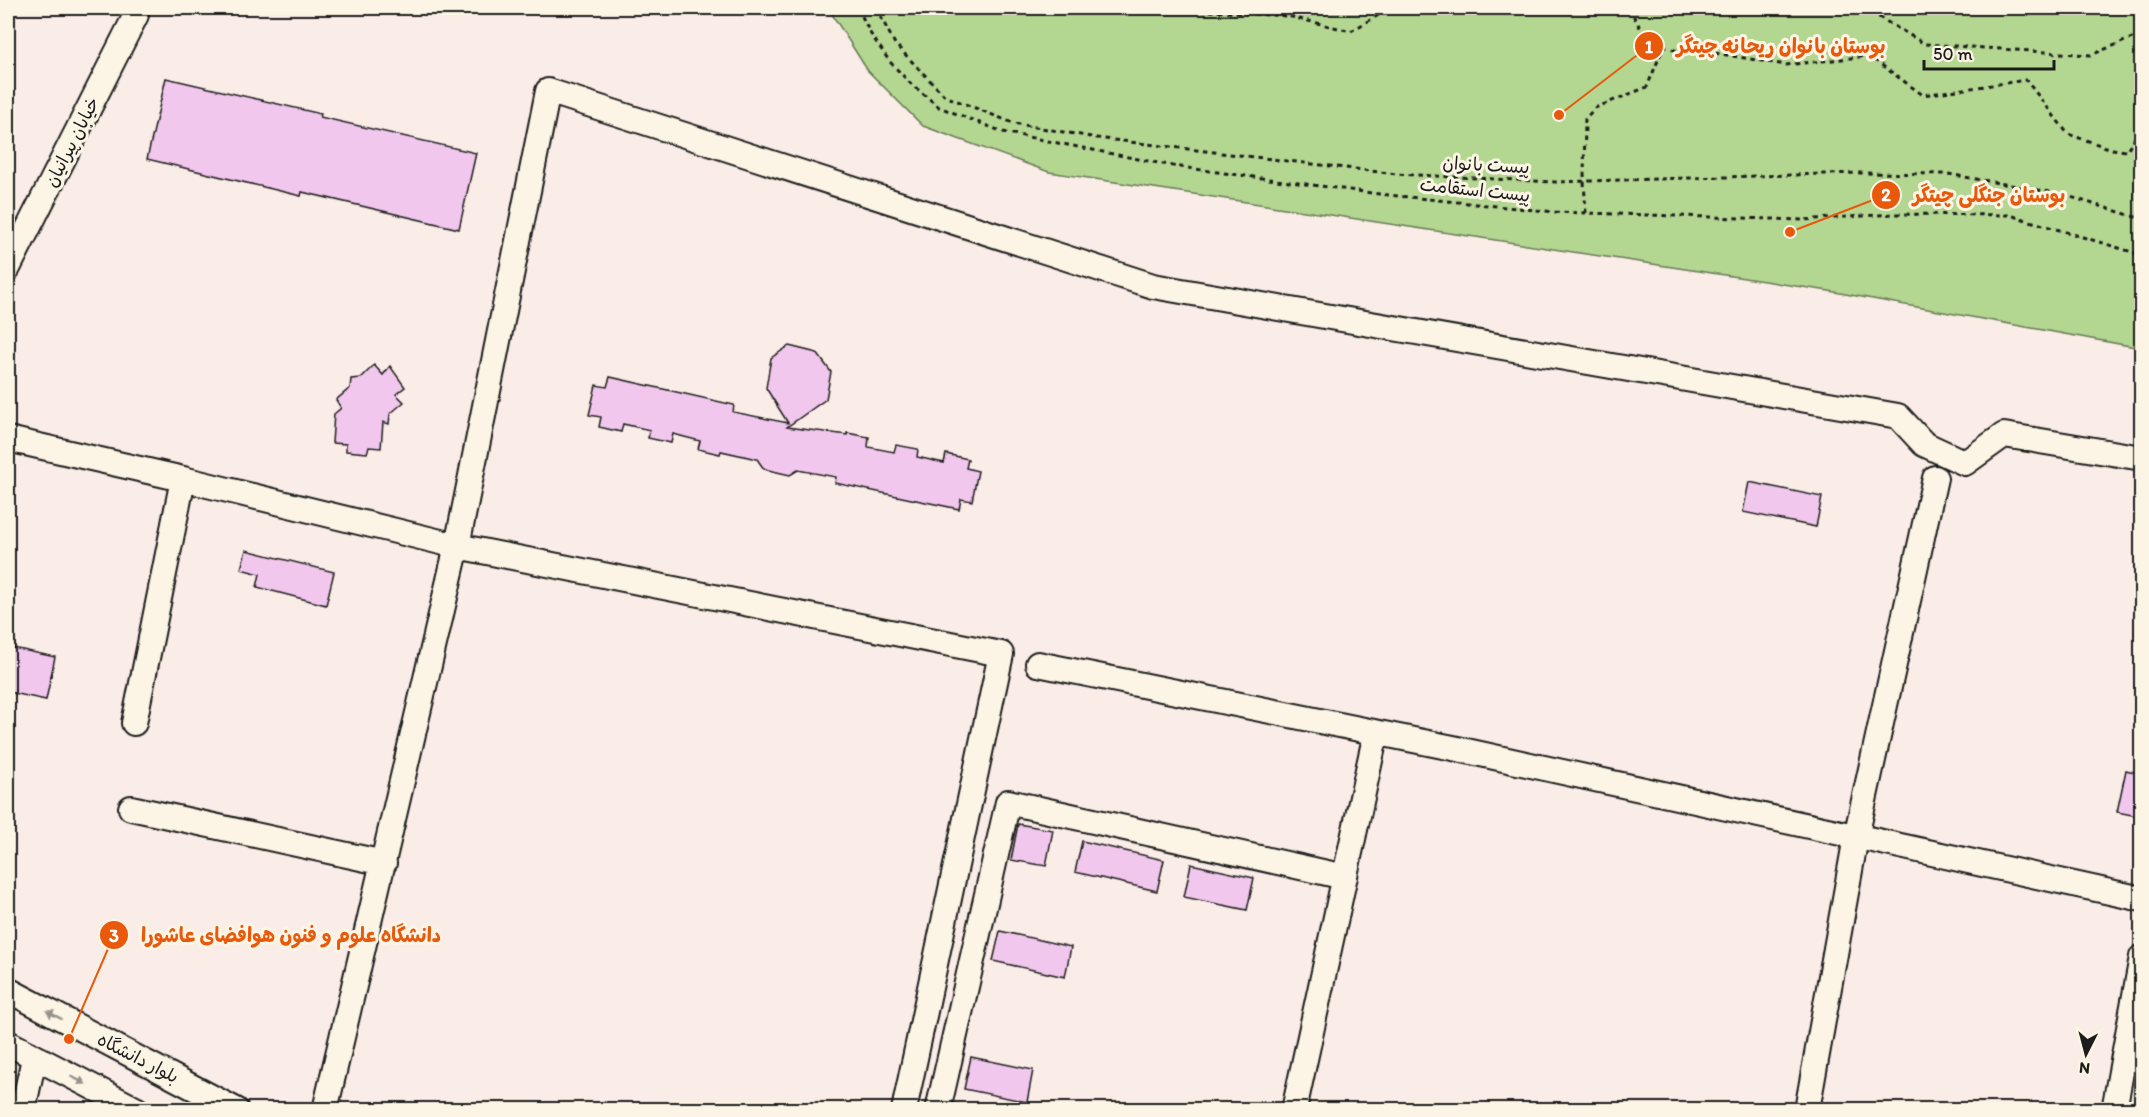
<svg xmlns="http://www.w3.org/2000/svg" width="2149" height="1117" viewBox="0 0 2149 1117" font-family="Itim,'Playpen Sans Arabic',sans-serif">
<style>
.green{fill:#b3d691;stroke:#687956;stroke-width:1.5}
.building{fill:#f1c7ee;stroke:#1c1c1c;stroke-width:1.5}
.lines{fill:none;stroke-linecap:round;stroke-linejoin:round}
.minor-casing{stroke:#1c1c1c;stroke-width:28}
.path{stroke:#1c1c1c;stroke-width:3;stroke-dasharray:4.5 4.5;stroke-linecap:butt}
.minor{stroke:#fcf5e5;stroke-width:24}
.oneway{fill:#97938b}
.labels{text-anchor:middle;stroke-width:6;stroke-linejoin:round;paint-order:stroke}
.street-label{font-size:18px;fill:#1c1c1c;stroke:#fcf5e5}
.leader{fill:none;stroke:#e8590c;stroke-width:2}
.callout-dot{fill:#e8590c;stroke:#fcf5e5;stroke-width:2}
.mark-label{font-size:18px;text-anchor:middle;font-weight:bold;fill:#fff}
.callout-label{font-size:20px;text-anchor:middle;font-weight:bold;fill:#e8590c;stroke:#fcf5e5;stroke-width:6;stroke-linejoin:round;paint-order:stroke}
</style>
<rect width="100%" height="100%" fill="#faece7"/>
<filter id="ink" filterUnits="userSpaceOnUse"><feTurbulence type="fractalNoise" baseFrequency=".0167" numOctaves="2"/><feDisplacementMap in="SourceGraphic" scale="12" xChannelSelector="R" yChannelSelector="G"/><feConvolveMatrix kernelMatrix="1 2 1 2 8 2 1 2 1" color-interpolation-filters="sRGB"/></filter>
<g filter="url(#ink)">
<path class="green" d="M828,8H2141V348L1829,291L1049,172L923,126L868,71Z"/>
<path class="building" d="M166,78L321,114L320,117L476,153L459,229L302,192L301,196L147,159Z
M789,346L817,353L831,372L826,399L787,427L847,435V433L869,437L868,447L894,452L896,445L918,449L917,457L944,463L946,454L968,459L966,468L978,471L972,501L961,499L959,509L835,483L836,477L798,470L790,475L764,469L757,459L721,451L720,454L698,449L700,441L673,434L671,443L648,438L650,430L623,424L621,432L599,427L601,417L589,415L596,385L607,387L610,377L734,405L733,412L788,423L766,388L771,358Z
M374,365L383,375L390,366L405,387L396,394L404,402L390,414L389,424L383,422L381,448L369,447L367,453L346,451V444L332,443L334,414L341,408L336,400L350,388L351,379L361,378Z
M1749,482L1822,497L1816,527L1743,512Z
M246,550L334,572L326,605L257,587L260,574L241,569Z
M9,647L55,657L46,700L8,692Z
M2126,770L2142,774V817L2117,812Z
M1018,824L1053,830L1046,866L1011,860Z
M1082,841L1164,860L1157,891L1075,872Z
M1191,864L1254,878L1247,910L1184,897Z
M1000,931L1071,947L1065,977L993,961Z
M971,1057L1033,1070L1027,1102L964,1089Z"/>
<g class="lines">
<defs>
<path id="minor" d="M8,268L136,15
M8,439L183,479
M1038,664L1453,748L2142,899
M134,723L183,479L457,546L1001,654L904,1110
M131,808L384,863
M8,990L236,1110
M8,1043L137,1110
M23,1110L34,1058
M325,1110L457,546L548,91L1153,286L1898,416L1924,444L1965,463L2004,435L2142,458
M938,1110L1008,802L1345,877
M1294,1110L1376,733
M1807,1110L1856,837L1935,478
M2114,1110L2142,957"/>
</defs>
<use href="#minor" class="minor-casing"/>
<path class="path" d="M858,8L870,33L890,62L909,82L939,107L1003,132L1173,166L1379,194L1555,212L1802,220L1893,214L2010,215L2142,255
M876,8L895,44L945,96L1013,123L1097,138L1396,174L1555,182L1859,173L1948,174L2061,194L2142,219
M1164,8L1287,16L1351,31L1391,8
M1629,8L1647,40L1686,54L1697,50L1786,65L1869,56L1923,95L2026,80L2068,134L2112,149L2126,151L2142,127
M1863,8L1925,44L2091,55L2142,34
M1586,213L1584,181L1585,119L1595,108L1647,87L1664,46"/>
<use href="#minor" class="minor"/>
</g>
<defs><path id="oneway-solid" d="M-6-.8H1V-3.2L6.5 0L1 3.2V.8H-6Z" transform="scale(1.5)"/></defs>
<g class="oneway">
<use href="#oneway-solid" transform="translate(54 1015) rotate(-153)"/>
<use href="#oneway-solid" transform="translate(78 1080) rotate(27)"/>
</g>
</g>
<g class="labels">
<g class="street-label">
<text transform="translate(72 142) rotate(-63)" y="6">خیابان پیرانیان</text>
<text transform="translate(1486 165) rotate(3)" y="6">پیست بانوان</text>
<text transform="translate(1475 190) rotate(6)" y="6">پیست استقامت</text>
<text transform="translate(138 1058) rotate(27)" y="6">بلوار دانشگاه</text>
</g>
</g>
<path class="leader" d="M1559 115L1649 46M1790 232L1886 195M69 1039L114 935"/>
<g class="callout-dot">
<circle cx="1559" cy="115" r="6"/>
<circle cx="1790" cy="232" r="6"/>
<circle cx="69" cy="1039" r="6"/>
<circle cx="1649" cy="46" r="15"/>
<circle cx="1886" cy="195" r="15"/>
<circle cx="114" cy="935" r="15"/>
</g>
<g class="mark-label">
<text x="1649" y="53">1</text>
<text x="1886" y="201">2</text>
<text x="114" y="942">3</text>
</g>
<g class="callout-label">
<text x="1781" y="53">بوستان بانوان ریحانه چیتگر</text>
<text x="1989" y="202">بوستان جنگلی چیتگر</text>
<text x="291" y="942">دانشگاه علوم و فنون هوافضای عاشورا</text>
</g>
<rect width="2149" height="1117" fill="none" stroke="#fcf5e5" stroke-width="30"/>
<rect x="15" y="15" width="2119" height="1087" fill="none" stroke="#1c1c1c" stroke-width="2" filter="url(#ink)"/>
<g transform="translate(2086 1054) rotate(186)" stroke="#fcf5e5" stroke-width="4.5" paint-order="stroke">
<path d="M0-4.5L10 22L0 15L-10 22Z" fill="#1c1c1c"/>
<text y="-9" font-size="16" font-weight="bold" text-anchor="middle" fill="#1c1c1c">N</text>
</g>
<path d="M1924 60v9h130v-9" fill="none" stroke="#1c1c1c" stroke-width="3"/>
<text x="1933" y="60" font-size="18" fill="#1c1c1c" stroke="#fcf5e5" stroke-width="4.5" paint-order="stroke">50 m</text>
</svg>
